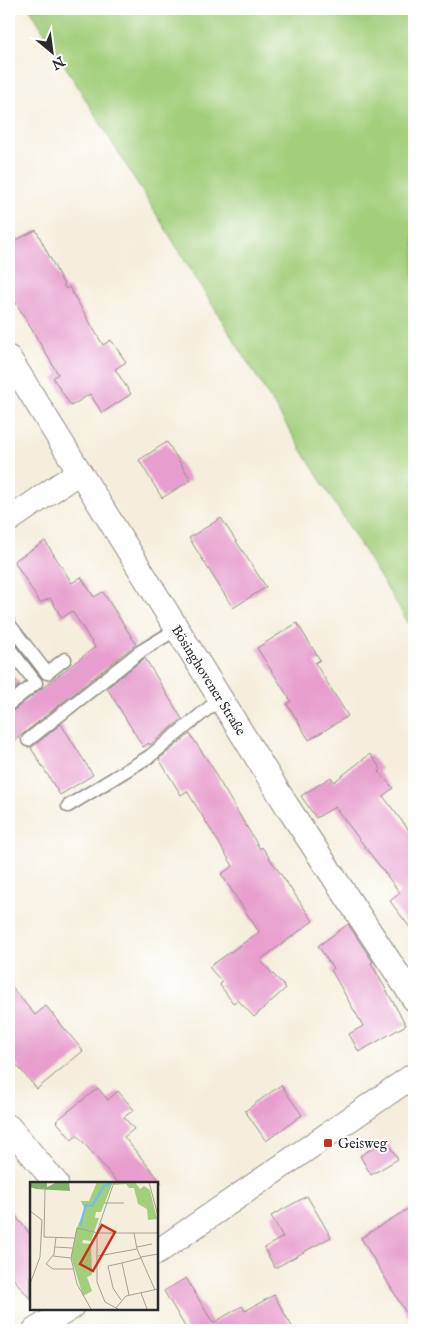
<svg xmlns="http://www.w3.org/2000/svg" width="423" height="1339" viewBox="0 0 423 1339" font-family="'IM FELL English',serif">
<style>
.green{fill:#a3cf7b;stroke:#677d53}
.building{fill:#e79ece}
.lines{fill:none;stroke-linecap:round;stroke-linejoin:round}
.lane-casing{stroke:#908c84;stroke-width:15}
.street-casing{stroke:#908c84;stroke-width:26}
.lane{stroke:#fff;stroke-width:12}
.street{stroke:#fff;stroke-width:24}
.poi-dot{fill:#c8321e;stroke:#fff;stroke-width:2}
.labels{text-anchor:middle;stroke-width:4;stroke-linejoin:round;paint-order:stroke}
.street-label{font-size:14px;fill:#2b2b2b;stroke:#fff}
.poi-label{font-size:14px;fill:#2b2b2b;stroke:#fff;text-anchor:start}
.inset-river{fill:none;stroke:#71c0ec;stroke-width:2.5}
.inset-road{fill:none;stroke:#a4a095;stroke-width:1}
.view{fill:#c8321e;fill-opacity:0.15;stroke:#c8321e;stroke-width:2.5}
.inset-edge{fill:none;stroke:#2b2b2b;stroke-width:2.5}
</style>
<rect width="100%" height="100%" fill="#fff"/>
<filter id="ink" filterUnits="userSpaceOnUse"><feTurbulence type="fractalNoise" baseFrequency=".02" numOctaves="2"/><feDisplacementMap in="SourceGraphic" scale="10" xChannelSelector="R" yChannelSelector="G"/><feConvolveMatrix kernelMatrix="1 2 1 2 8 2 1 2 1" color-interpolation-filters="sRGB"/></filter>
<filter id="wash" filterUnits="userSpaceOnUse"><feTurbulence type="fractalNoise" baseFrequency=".0096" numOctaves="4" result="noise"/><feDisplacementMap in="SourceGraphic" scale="20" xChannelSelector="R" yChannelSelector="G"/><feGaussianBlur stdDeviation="1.12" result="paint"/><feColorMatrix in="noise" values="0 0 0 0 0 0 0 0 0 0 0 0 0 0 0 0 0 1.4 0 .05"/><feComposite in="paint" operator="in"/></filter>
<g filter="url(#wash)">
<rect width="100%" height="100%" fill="#f5eedc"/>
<path class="green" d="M30,9H414V632Z"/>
<g id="blocks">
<path class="building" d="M36,230L66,289L69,287L103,345L111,340L126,362L115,369L131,394L102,413L90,394L71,406L53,378L58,374L9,291V244Z
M167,442L191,480L162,498L139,460Z
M221,518L266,587L233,608L189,538Z
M45,541L72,583L81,577L94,597L103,592L136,644L9,745V712L14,710L95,647L72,611L62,618L50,598L40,603L14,561Z
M297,623L320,660L315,663L348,716L309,740L287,704L291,701L257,648Z
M145,658L182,719L150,745L149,743L143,747L107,688Z
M9,672L20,685L9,694Z
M61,724L93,775L60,795L31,748Z
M190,734L216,773L215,774L260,849L262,847L313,921L260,960L286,988L254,1017L238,1000L233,1003L220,985L222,982L209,967L259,932L221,874L233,866L187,791L181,795L159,759Z
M370,754L381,769L379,772L393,788L383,796L414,837V933L390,901L400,893L335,807L316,818L301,796L331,777L334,782Z
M348,924L373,962L371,963L406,1025L359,1052L349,1034L363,1026L331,970L333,968L318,946Z
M9,984L35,1015L46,1006L83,1051L37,1089L9,1056Z
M281,1085L302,1115L266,1141L245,1111Z
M98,1088L108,1100L118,1091L134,1110L124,1117L134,1129L124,1137L162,1183H118L77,1135L72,1140L56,1121Z
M386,1140L398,1159L371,1175L360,1156Z
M307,1196L331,1237L275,1268L264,1248L283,1237L271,1216Z
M414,1205V1326L361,1238Z
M9,1208L31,1235V1300L9,1273Z
M186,1278L213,1323L242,1306L245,1311L274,1295L294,1330H187L164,1291Z"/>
</g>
</g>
<g filter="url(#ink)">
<use href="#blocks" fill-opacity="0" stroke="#908c84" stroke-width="1"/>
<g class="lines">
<defs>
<path id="lane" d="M9,624L47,673L65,659
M9,648L36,683L9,704
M28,740L141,651L177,629
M68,806L150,756L221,698"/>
<path id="street" d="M9,358L287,806L414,999
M9,520L79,472
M9,1127L56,1183
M156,1253L414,1075
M35,1330L71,1308"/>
</defs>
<use href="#lane" class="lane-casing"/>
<use href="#street" class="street-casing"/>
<use href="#lane" class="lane"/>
<use href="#street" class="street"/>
</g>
</g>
<rect class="poi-dot" x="323" y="1138" width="10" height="10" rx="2.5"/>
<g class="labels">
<g class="street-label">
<text transform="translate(209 680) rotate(58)" y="5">Bösinghovener Straße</text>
</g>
<g class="poi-label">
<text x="338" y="1148">Geisweg</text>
</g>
</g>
<g transform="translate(30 1182)">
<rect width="128" height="128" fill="#f5eedc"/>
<path d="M67,0H83L71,30H66L65,36H69L61,59L53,58L52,61L61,62L62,93L57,95L62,109L53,114L41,75L46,48L55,28L51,19H59ZM84,0H105L110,7L114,4L120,8L127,37L118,38L117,27L108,22L104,6H99L96,2L83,3Z" fill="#a3cf7b"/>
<path d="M0,0H17V5L28,0H39L40,9L6,7L0,5Z" fill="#82b26b"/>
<path class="inset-river" d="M50,44L56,23L62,24L74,4L82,1"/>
<path class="inset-road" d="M27,0L15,8L14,55L44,56M84,0L67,50V100L75,120L88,127M119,0L128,34M74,21H94M0,29L12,38L10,75L0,102M104,51L107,67L125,108M26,55L24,72L16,82L23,87H43M25,65L42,66M107,65L122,62M23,74L41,76M68,74L107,67M111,75L128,72M111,111L117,127M99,113L92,81L111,76M91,118L83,106L78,84L92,81M86,126L96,114L128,107M61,127L47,102L41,76L47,46L68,51H128"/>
<path class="view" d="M72,43L85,50L63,89L50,82Z"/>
<rect width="128" height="128" class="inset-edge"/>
</g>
<rect width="423" height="1339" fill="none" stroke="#fff" stroke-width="30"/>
<g transform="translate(52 52) rotate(151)" stroke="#ffffff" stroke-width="4" paint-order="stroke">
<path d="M0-4L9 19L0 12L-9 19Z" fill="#2b2b2b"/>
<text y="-8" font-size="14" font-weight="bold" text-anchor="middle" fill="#2b2b2b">N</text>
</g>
</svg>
